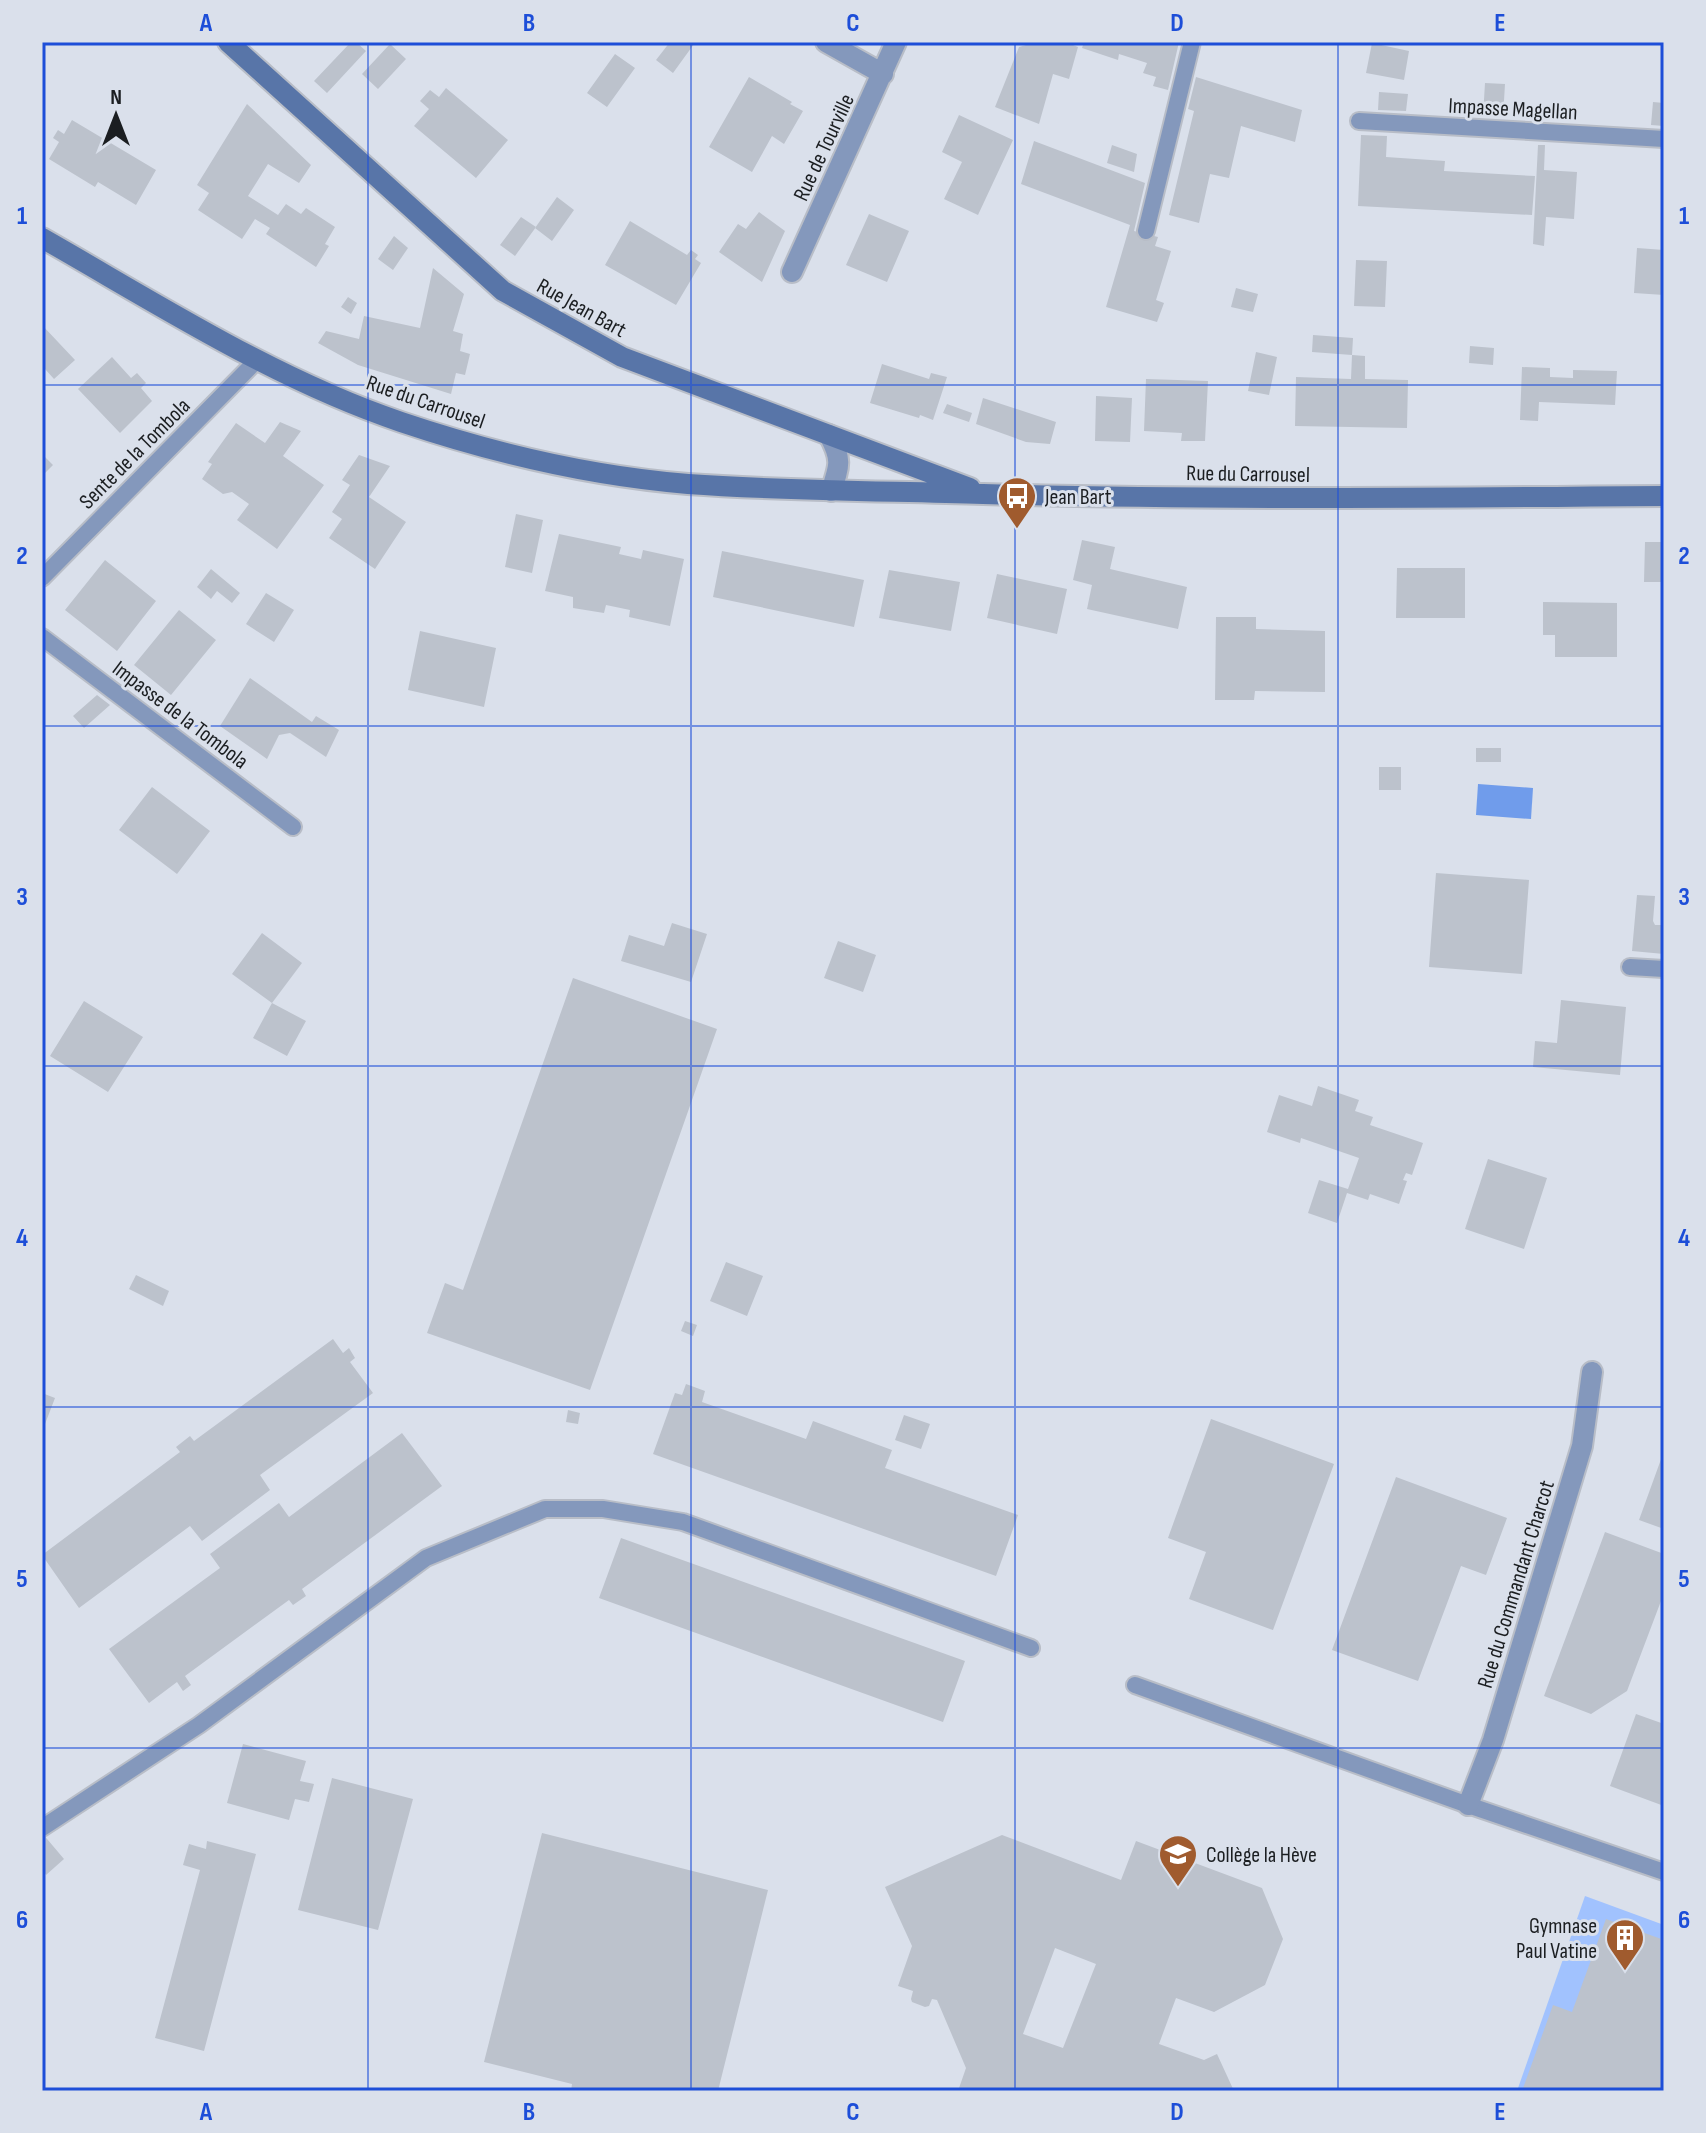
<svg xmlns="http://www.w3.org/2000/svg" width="1706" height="2133" viewBox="0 0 1706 2133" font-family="'Sofia Sans Condensed',sans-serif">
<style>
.green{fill:#a1c2fe}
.water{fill:#709ceb}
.building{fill:#bcc2cc;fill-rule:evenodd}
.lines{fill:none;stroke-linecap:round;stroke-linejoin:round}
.lane-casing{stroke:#b8bdc7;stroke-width:20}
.street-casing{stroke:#b8bdc7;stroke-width:24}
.secondary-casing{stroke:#b8bdc7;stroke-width:24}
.lane{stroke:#8498bc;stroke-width:16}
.street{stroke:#8498bc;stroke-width:20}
.secondary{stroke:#5875a8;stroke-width:20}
.grid{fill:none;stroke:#1d4ed8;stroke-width:2;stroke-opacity:0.55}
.labels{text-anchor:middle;stroke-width:6;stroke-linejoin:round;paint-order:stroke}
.street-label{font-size:22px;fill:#1b1e21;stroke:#dae0eb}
.poi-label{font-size:22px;fill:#1b1e21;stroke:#dae0eb;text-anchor:start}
.neatline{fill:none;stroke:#1d4ed8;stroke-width:3}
.grid-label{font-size:26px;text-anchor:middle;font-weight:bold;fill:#1d4ed8}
</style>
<rect width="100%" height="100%" fill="#dae0eb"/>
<path class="green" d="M1585,1896L1664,1925V2091H1517Z"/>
<path class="water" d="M1478,784L1533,788L1531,819L1476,815Z"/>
<path class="building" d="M351,42H356L366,51L327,93L314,81Z
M670,42L694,44L673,73L656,60Z
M1037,42H1073V45L1078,47L1069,79L1053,74L1039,124L995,107L1019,47Z
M1084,42H1179L1168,90L1153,86L1156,77L1143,73L1147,63L1119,54L1118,60L1082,48Z
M1372,43L1409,51L1404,80L1366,73Z
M390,44L406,59L378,89L362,74Z
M615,54L635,68L607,107L587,93Z
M749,77L792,102L790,104L803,111L784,144L772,136L752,172L709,147Z
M1196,77L1302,110L1295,142L1241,126L1229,178L1210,174L1199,223L1169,215L1194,111L1188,109Z
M1485,83L1505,84L1503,117L1483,116Z
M446,88L508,140L476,178L414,126L429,109L420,101L430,90L439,97Z
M1379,92L1408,94L1406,111L1378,110Z
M1653,102L1664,103V126L1651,125Z
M247,104L311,165L299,183L268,164L248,196L278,215L286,204L301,214L306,208L335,227L325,244L329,246L316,267L266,234L270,228L255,219L242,239L198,210L209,193L197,185Z
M959,115L1013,140L978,215L944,199L962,162L942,152Z
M72,120L156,170L136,205L98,182L95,187L49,159L59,142L53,138L58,130L64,134Z
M1361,135L1387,136L1386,157L1445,161L1444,171L1535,176L1532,215L1358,206Z
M1034,141L1145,183L1134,231L1158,237L1155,246L1171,251L1156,300L1164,303L1157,322L1106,307L1130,225L1021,184Z
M1112,145L1137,154L1134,172L1107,163Z
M1538,145H1545L1544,170L1577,172L1574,219L1546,217L1544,246L1533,244Z
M557,197L574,210L552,241L535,228Z
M759,212L785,231L762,282L719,252L738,224L746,229Z
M869,214L909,231L887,282L846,265Z
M521,217L536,227L515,256L500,245Z
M630,221L687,255L691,250L698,255L695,259L701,263L676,305L605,265Z
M394,236L408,248L393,270L378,259Z
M1637,248L1664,250V295L1634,293Z
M1356,260L1387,261L1385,307L1354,306Z
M433,268L464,294L453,331L463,334L460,351L470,354L465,375L456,373L451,394L358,365L318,343L326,331L359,339L364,316L420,328Z
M1236,288L1258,294L1253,312L1231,307Z
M348,297L357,303L351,314L341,307Z
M42,325L75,360L54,379L45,369L42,373Z
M1313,335L1353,338L1352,355L1312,352Z
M1470,346L1494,348L1493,365L1469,363Z
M1256,352L1277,357L1269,395L1248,391Z
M1352,355L1365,356V379L1408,380L1407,428L1295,426L1296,377L1351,379Z
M112,357L131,378L137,373L146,383L141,388L152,401L120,433L78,389Z
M882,364L929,379L931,373L947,377L933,420L920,415L919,418L870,403Z
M1522,367L1550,368V377L1573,378V370L1617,371L1615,405L1539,402L1538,421L1520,420Z
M1146,379L1208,381L1205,441H1181L1182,433L1144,431Z
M1096,396L1132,398L1130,442L1095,441Z
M983,398L1056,422L1050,444L1026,442L976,424Z
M947,404L972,413L969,422L943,413Z
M280,422L301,431L283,456L324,485L277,549L237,520L249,504L232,492L223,494L202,479L212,464L208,462L236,423L265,443Z
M42,454L53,465L42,476Z
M359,455L390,466L369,497L406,522L375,569L329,538L342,519L332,512L350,485L342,480Z
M516,514L543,520L532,573L505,567Z
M559,534L621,547L619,554L641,559L643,550L684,559L670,626L629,617L630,610L606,605L604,613L573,608V597L545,591Z
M1082,540L1115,547L1110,569L1187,587L1178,629L1087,609L1092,585L1073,580Z
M1645,542H1664V582H1644Z
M722,551L864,580L854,627L713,597Z
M105,560L156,601L117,651L65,610Z
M1397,568H1465V618H1396Z
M211,569L240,593L232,603L217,591L211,599L197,587Z
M889,570L960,582L951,631L879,618Z
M997,574L1067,589L1057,634L987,618Z
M266,593L294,610L274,642L246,624Z
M1543,602L1617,603V657H1555V635H1543Z
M179,610L216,640L171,695L134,665Z
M1216,617H1256V629L1325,631V692L1255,691L1254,700H1215Z
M420,631L496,648L484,707L408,690Z
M250,678L312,722L316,716L339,730L326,757L290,733L279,735L267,759L220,726Z
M97,695L110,705L84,728L73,716Z
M1476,748H1501V762H1476Z
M1379,767H1401V790H1379Z
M152,787L210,831L177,874L119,830Z
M1436,873L1529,880L1522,974L1429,967Z
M1637,895L1655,896L1653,921L1655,925H1664V954L1632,951Z
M672,923L707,934L691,982L621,961L629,935L664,946Z
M262,933L302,963L272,1003L232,974Z
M838,941L876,955L863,992L824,978Z
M573,978L717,1029L590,1390L427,1333L445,1283L463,1290Z
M1561,1000L1626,1007L1620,1075L1533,1067L1535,1041L1557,1043Z
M84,1001L143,1037L108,1092L50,1056Z
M272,1003L306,1021L287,1056L253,1038Z
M1318,1086L1359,1100L1355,1111L1373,1117L1370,1125L1423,1143L1412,1175L1406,1173L1403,1180L1407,1181L1399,1204L1370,1194L1368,1200L1347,1193L1337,1223L1308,1213L1319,1180L1348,1189L1359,1158L1301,1138L1300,1143L1267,1132L1279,1095L1312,1106Z
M1488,1159L1547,1178L1524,1249L1465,1229Z
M726,1262L763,1276L747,1316L710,1301Z
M136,1275L169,1291L163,1306L129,1289Z
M685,1321L697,1325L693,1336L681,1331Z
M333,1339L343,1353L349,1348L355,1358L350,1362L373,1393L260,1475L270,1490L202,1541L190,1526L79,1608L42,1555L180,1452L176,1447L190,1436L194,1441Z
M686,1384L705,1391L702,1402L806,1439L813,1421L892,1450L885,1468L1018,1515L996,1576L653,1454L675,1393L682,1395Z
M42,1393L55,1398L45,1424L42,1423Z
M568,1410L580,1413L578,1424L566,1422Z
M904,1415L930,1424L921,1449L895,1440Z
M1211,1419L1334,1464L1273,1630L1189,1599L1206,1552L1168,1538Z
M402,1433L442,1486L302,1589L306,1596L293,1605L289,1600L185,1676L191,1685L183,1691L177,1682L149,1703L109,1649L220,1568L210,1554L279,1503L289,1517Z
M1664,1451V1529L1639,1520Z
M1396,1477L1507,1518L1486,1575L1461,1566L1418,1681L1332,1650Z
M1605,1532L1664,1554V1593L1627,1691L1591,1714L1544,1696Z
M621,1538L965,1661L943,1722L599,1598Z
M1636,1714L1664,1724V1806L1610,1786Z
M243,1744L306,1761L300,1781L314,1784L309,1802L295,1799L289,1820L227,1803Z
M332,1778L413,1799L378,1930L298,1910Z
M42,1833L64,1859L46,1875L42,1869Z
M542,1833L768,1890L718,2091H571L572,2084L484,2062Z
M1002,1835L1121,1880L1136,1841L1262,1888L1283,1939L1265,1985L1214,2012L1176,1998L1159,2044L1204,2060L1217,2054L1234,2091H958L966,2068L937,2000L932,1999L929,2006L925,2007L912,2002L911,1999L913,1991L898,1986L912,1946L885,1887ZM1055,1948L1096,1964L1063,2048L1023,2034Z
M207,1841L256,1854L204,2051L155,2038L200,1870L183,1865L189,1844L206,1849Z
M1606,1919L1664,1940V2091H1522L1553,2005L1572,2012Z"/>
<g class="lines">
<defs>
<path id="lane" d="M1359,121L1664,139
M1146,231L1192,42
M42,578L258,359
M42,637L293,827
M1630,967L1664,969
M1135,1685L1468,1805L1664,1872
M42,1828L199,1725L426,1558L545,1509H603L683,1522L1031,1648"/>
<path id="street" d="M826,42L883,74
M792,272L896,42
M829,435C842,459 840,465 831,491
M1468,1805L1493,1740L1582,1446L1592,1372"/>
<path id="secondary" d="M228,42L503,291L622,357L970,488
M42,238C158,304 274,379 401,422C493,453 591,476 688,484C786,491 884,491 983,494C1210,500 1437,498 1664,496"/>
</defs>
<use href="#lane" class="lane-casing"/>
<use href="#street" class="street-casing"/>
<use href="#secondary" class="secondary-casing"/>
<use href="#lane" class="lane"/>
<use href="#street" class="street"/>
<use href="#secondary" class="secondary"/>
</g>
<path class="grid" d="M368,42V2091M691,42V2091M1015,42V2091M1338,42V2091M42,385H1664M42,726H1664M42,1066H1664M42,1407H1664M42,1748H1664"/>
<defs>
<symbol id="bus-pin" viewBox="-11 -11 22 30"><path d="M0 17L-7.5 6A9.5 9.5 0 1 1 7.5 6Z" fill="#a05b2e" stroke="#dae0eb"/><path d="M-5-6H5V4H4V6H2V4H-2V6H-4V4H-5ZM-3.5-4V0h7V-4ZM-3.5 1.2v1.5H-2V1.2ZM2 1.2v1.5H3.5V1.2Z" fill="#fff"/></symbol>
<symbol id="school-pin" viewBox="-11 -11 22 30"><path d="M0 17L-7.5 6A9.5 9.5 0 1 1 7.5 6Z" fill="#a05b2e" stroke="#dae0eb"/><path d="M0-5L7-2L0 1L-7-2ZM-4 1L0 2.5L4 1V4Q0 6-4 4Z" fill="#fff"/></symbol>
<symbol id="building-pin" viewBox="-11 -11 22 30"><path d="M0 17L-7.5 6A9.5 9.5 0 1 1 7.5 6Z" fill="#a05b2e" stroke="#dae0eb"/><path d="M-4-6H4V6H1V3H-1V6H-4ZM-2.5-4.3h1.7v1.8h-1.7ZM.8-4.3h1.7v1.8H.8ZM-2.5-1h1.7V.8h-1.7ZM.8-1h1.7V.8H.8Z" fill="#fff"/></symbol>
</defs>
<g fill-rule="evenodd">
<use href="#bus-pin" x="995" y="474" width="44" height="60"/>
<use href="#school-pin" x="1156" y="1832" width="44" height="60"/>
<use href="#building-pin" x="1603" y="1916" width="44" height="60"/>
</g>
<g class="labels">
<g class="street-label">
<text transform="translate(1513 108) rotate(3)" y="8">Impasse Magellan</text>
<text transform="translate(823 147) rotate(-65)" y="8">Rue de Tourville</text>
<text transform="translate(582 307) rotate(29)" y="8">Rue Jean Bart</text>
<text transform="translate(426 401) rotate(19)" y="8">Rue du Carrousel</text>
<text transform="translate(134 453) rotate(-45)" y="8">Sente de la Tombola</text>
<text transform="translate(1248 473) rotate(1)" y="8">Rue du Carrousel</text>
<text transform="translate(181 714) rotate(37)" y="8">Impasse de la Tombola</text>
<text transform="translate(1515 1584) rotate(-73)" y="8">Rue du Commandant Charcot</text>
</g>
<g class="poi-label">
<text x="1045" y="504">Jean Bart</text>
<text x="1206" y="1862">Collège la Hève</text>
<text x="1597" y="1933" text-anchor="end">Gymnase<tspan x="1597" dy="25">Paul Vatine</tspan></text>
</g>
</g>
<rect width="1706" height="2133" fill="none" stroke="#dae0eb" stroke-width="88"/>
<g transform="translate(116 116)" stroke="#dae0eb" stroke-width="6" paint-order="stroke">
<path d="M0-6L14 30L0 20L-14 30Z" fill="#1b1e21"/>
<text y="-12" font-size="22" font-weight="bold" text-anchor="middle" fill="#1b1e21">N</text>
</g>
<rect x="44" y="44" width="1618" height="2045" class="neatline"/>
<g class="grid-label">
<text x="206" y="31">A</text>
<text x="529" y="31">B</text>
<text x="853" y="31">C</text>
<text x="1177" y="31">D</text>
<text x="1500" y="31">E</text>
<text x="22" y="224">1</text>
<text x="1684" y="224">1</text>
<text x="22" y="564">2</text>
<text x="1684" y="564">2</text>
<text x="22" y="905">3</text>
<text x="1684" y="905">3</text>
<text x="22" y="1246">4</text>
<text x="1684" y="1246">4</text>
<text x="22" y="1587">5</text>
<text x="1684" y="1587">5</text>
<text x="22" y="1928">6</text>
<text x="1684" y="1928">6</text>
<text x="206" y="2120">A</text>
<text x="529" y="2120">B</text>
<text x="853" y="2120">C</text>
<text x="1177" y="2120">D</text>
<text x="1500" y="2120">E</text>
</g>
</svg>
